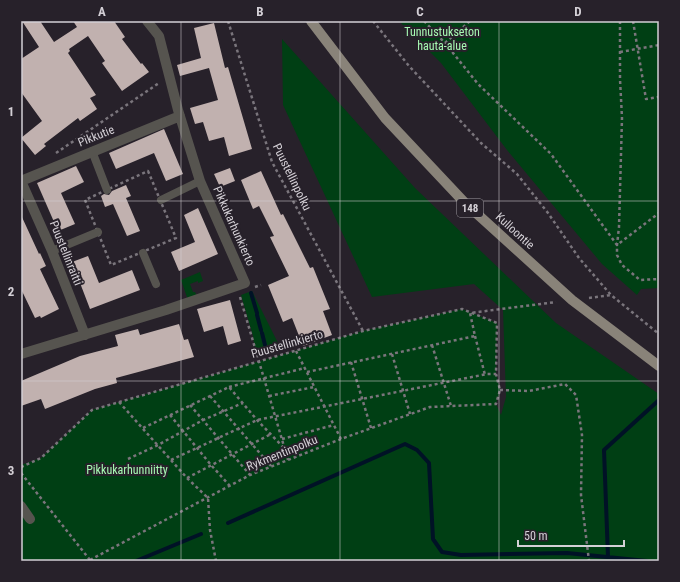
<svg xmlns="http://www.w3.org/2000/svg" width="680" height="582" viewBox="0 0 680 582" font-family="'Roboto Condensed',sans-serif">
<style>
.green{fill:#003f14}
.lines{fill:none;stroke-linecap:round;stroke-linejoin:round}
.stream{stroke:#001226;stroke-width:4}
.building{fill:#c1b1af}
.path{stroke:#7a757c;stroke-width:2.5;stroke-dasharray:3 3;stroke-linecap:butt}
.lane{stroke:#56544f;stroke-width:8}
.street{stroke:#56544f;stroke-width:10}
.primary{stroke:#898379;stroke-width:10}
.grid{fill:none;stroke:#d4d0d6;stroke-width:1;stroke-opacity:0.55}
.labels{text-anchor:middle;stroke-width:4;stroke-linejoin:round;paint-order:stroke}
.shield{fill:#27212a;stroke:#a09ca2;stroke-width:1}
.shield-label{font-size:11px;font-weight:bold;fill:#d4d0d6}
.park-label{font-size:12px;fill:#a7fab3;stroke:#27212a}
.street-label{font-size:12px;fill:#d4d0d6;stroke:#27212a}
.neatline{fill:none;stroke:#d4d0d6;stroke-width:1.5}
.grid-label{font-size:13px;text-anchor:middle;font-weight:bold;fill:#d4d0d6}
</style>
<rect width="100%" height="100%" fill="#27212a"/>
<path class="green" d="M399,21H659V288L641,289L637,295L602,264L507,150L441,63Z
M282,39L415,188L556,323L659,394V561H21V465L41,458L92,410L363,331L462,309L497,323L496,374L500,390L496,404L501,415L506,397L503,310L474,284L372,297L283,105Z
M200,272L203,281L198,283V281L190,284L193,292H195L197,296L188,300L181,280Z
M252,291L278,343L255,350L253,336L241,295Z"/>
<g class="lines">
<path class="stream" d="M251,293L257,313
M257,315L261,330
M262,333L265,345
M228,523L405,444L417,450L429,463L433,539L442,552L461,555L567,553L647,561
M608,557L604,450L659,400
M136,561L201,534"/>
</g>
<path class="building" d="M22,21H40L54,42L77,27L73,21H114L125,37L122,39L141,64L142,63L149,72L122,91L102,63L105,61L88,36L69,49L70,51L68,53L96,95L90,98L97,109L80,121L78,118L44,144L46,146L35,155L21,138L42,121L21,92V59L39,47Z
M214,23L225,68L228,67L252,149L229,156L224,137L209,141L203,122L195,124L190,108L218,100L209,68L180,76L177,65L201,58L194,28Z
M164,129L183,174L166,181L154,153L116,169L109,153Z
M76,166L84,182L61,193L75,224L58,231L37,183Z
M230,168L235,181L220,187L214,174Z
M261,171L281,215L283,214L310,268L313,267L330,309L323,311L332,335L303,346L292,318L283,322L268,285L289,276L270,237L274,236L259,206L253,209L241,180Z
M126,185L131,196L126,198L140,231L127,236L113,204L105,207L101,196L104,194L109,195L112,191Z
M198,208L218,254L179,271L171,252L195,242L184,215Z
M21,215L39,254L40,253L46,266L40,269L59,309L41,318L40,316L35,318L21,289Z
M88,256L99,283L132,270L140,290L90,309L72,262Z
M230,300L241,341L228,345L223,326L204,332L197,309Z
M179,324L184,340L188,339L194,357L116,378L117,383L95,389L45,409L41,399L21,406V381L80,356L118,346L115,335L138,329L140,335Z"/>
<g class="lines">
<path class="path" d="M228,21L272,162L363,331
M373,21L409,66L481,143L517,174L548,213L579,258L611,295L659,334
M424,21L445,43L478,84L551,154L617,245L659,213
M620,21V79L622,118L619,227L617,245V255L622,265L640,280L659,279
M633,21L646,99L659,97
M445,43L470,21
M620,52L659,45
M56,153L159,83
M148,171L176,238L111,265L85,200Z
M255,287L261,285
M240,297L288,460
M589,298L611,295
M475,336L485,375
M432,345L451,406
M296,351L341,439
M392,354L410,414
M351,362L371,428
M307,372L475,336L470,313L556,302
M229,387L305,368
M500,390L529,391L565,384L576,395L582,435L581,495L589,561
M210,396L271,466
M269,396L314,387
M119,402L187,478L208,498L210,530L216,561
M190,405L250,475
M170,415L211,465L230,486
M143,428L229,387L257,420L284,448
M282,439L334,425
M128,459L158,445L203,420L243,403
M171,460L257,420L487,374H496
M21,467L41,458L92,410L363,331L462,309L497,323L496,374L500,390L496,404L430,407L341,439L250,475L88,561
M21,473L90,560
M187,478L271,434"/>
<path class="lane" d="M92,151L107,190
M161,200L200,181
M52,251L98,232
M143,253L156,284"/>
<path class="street" d="M21,181L180,116
M21,181L52,251L85,335
M21,354L166,310L245,283L200,181L178,110L159,36L147,21
M21,506L30,519"/>
<path class="primary" d="M311,21L385,118L464,202L572,300L659,366"/>
</g>
<path class="grid" d="M181,21V561M340,21V561M499,21V561M21,201H659M21,381H659"/>
<g class="labels">
<rect class="shield" x="457" y="199" width="26" height="18" rx="3"/>
<g class="shield-label">
<text x="470" y="212">148</text>
</g>
<g class="park-label">
<text x="442" y="36">Tunnustukseton<tspan x="442" dy="14">hauta-alue</tspan></text>
<text x="127" y="474">Pikkukarhunniitty</text>
</g>
<g class="street-label">
<text transform="translate(96 136) rotate(-22)" y="4">Pikkutie</text>
<text transform="translate(292 177) rotate(64)" y="4">Puustellinpolku</text>
<text transform="translate(234 226) rotate(66)" y="4">Pikkukarhunkierto</text>
<text transform="translate(515 231) rotate(42)" y="4">Kulloontie</text>
<text transform="translate(66 253) rotate(68)" y="4">Puustellinraitti</text>
<text transform="translate(287 344) rotate(-16)" y="4">Puustellinkierto</text>
<text transform="translate(282 453) rotate(-22)" y="4">Rykmentinpolku</text>
</g>
</g>
<rect width="680" height="582" fill="none" stroke="#27212a" stroke-width="44"/>
<path d="M518 540v6h106v-6" fill="none" stroke="#d4d0d6" stroke-width="2"/>
<text x="524" y="540" font-size="12" fill="#d4d0d6" stroke="#27212a" stroke-width="3" paint-order="stroke">50 m</text>
<rect x="22" y="22" width="636" height="538" class="neatline"/>
<g class="grid-label">
<text x="102" y="16">A</text>
<text x="260" y="16">B</text>
<text x="420" y="16">C</text>
<text x="578" y="16">D</text>
<text x="11" y="116">1</text>
<text x="11" y="296">2</text>
<text x="11" y="475">3</text>
</g>
</svg>
